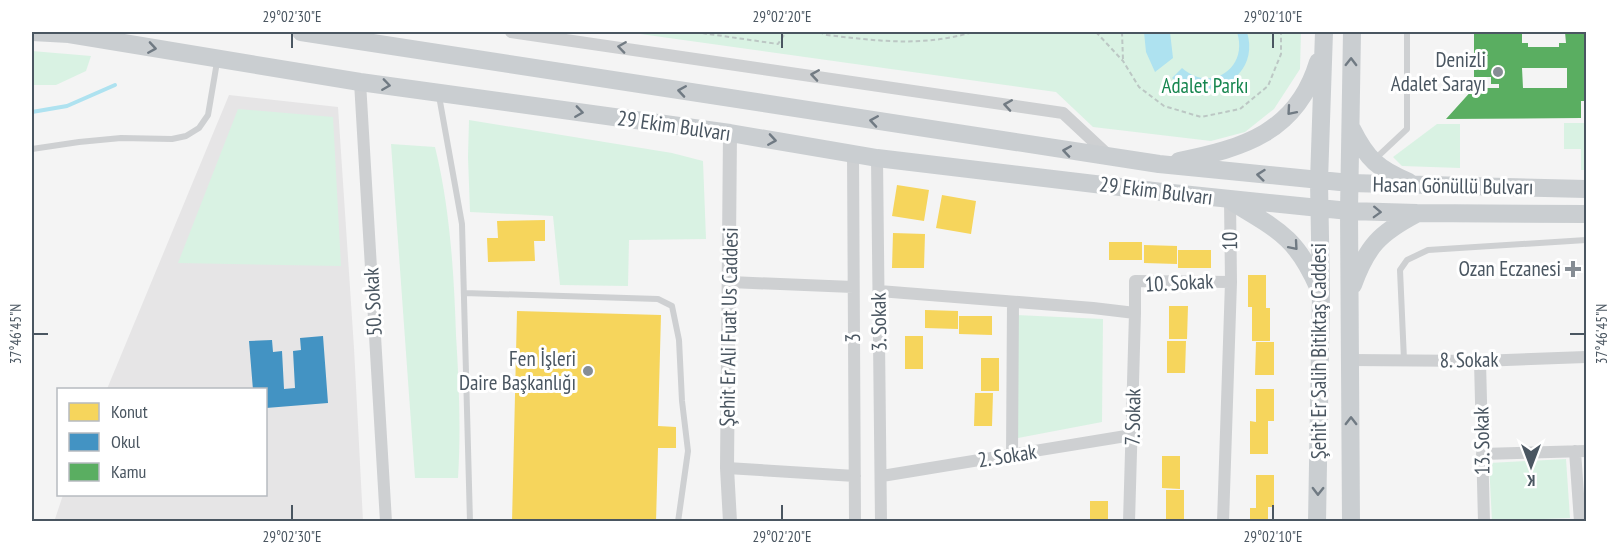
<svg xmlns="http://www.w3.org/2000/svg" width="1618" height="553" viewBox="0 0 1618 553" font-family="'PT Sans Narrow',sans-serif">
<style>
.education{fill:#e6e5e6}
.green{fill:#d9f2e3}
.water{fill:#aee2f0}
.homes{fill:#f6d55c}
.schools{fill:#4393c3}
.public{fill:#5aae61;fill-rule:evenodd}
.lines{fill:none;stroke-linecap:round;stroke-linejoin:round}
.stream{stroke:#aee2f0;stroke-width:4}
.path{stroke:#bcc7c4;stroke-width:2;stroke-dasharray:4.5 3;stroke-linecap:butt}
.service{stroke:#ced0d2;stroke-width:6}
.minor{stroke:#ced0d2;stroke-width:12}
.tertiary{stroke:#ced0d2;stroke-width:14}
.primary{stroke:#caced1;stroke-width:18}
.oneway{stroke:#727b83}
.oneway2{stroke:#707a83}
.ticks{fill:none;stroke:#4a5661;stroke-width:2}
.poi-dot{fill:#868d94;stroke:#fff;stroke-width:2}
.labels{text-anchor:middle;stroke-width:6;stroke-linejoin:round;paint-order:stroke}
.poi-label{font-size:21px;fill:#4a5661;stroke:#fff;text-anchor:end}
.park-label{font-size:21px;fill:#17864f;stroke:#fff}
.street-label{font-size:21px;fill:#4a5661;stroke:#fff}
.neatline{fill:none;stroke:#4a5661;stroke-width:2}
.ticks-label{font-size:15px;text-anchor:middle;fill:#4a5661}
</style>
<rect width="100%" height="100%" fill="#f4f4f4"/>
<path class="education" d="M229,95L338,107L354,348L363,521L54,522L63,495L266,494V390L107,389Z"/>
<path class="green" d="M626,32H1301L1300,69L1274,109L1245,132L1211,141L1093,127L1056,92Z
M32,51L91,56L86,71L56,85H32Z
M238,109L333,117L341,266L178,263Z
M469,120L672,153L703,161L706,239L629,240L628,286L560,285L553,216L470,212L468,157Z
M1564,123H1586V170H1581V149H1564Z
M1437,124H1460V168L1402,166L1393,157Z
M391,144L435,147C450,208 454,273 456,335C459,383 461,430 458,478H415Z
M1016,315L1103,319L1102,422L1018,438Z
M1566,459L1570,518L1492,521L1489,463Z"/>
<path class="water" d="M1144,32H1170L1173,58L1155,72L1146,52Z
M1237,32H1247C1261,78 1207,106 1172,78L1182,68C1210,93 1249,69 1237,32Z"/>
<path class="homes" d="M897,185L929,190L924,221L892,216Z
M942,195L976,201L971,234L936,228Z
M545,220V241H534L535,261L488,262L487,238H498L497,221Z
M893,233L925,234L924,268H892Z
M1109,242H1142V260H1109Z
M1144,245L1177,246V264L1144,263Z
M1178,250H1211V268H1178Z
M1248,275H1266V308H1270V341H1252V307H1248Z
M1169,306H1188L1187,339H1169Z
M925,310L958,311V329L925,328Z
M517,311L661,315L658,426L676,427V448H658L656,522H512Z
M959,316H992V335L959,334Z
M905,336H923V369H905Z
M1167,341H1186L1185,373H1167Z
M1256,342H1274V375H1255Z
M981,358H999V391H981Z
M1256,389H1274V421H1268V454H1250V421L1256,422Z
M975,393H993L992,426H974Z
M1162,456H1180V489L1162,488Z
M1256,475H1274V507H1268V522H1250V508H1256Z
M1166,490H1184V522H1166Z
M1090,501H1108V522H1090Z"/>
<path class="schools" d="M323,336L328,403L266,408V390H253L249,341L272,340L273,352L282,351L284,389L295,388L293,351L301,350L300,338Z"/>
<path class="public" d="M1474,32H1522V43H1528V47H1559V43H1566L1565,32H1586V101H1581V118L1446,119L1474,88H1499V84H1491V77H1474ZM1522,68H1567V88H1523Z"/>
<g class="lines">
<path class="stream" d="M32,112L67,106L115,85"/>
<path class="path" d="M695,32L778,44L786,32
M819,32L827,35C878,41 923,47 973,32
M1096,32L1123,61L1139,87L1164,106L1201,117L1240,109L1268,86L1281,54V32
M1122,32L1123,60"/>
<path class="service" d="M439,96L462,224L470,522
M32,149L79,142L121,138L172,139L186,136L199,128L208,115L217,62
M1375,159L1407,129V32
M464,293L658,299L672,306L679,340L682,401L688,451L678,522
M1404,360L1400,270L1407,260L1428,250L1586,240"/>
<path class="minor" d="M511,32L1063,113L1108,155
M360,82L386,522
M853,154L855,522
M877,158L881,522
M1230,200L1231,282
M730,282L853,287
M879,291L1093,308L1135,313V281L1231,282L1223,522
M1351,360L1480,361L1586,357
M1480,361L1484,522
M1575,451L1580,522
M1482,454L1586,451
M1012,455L1013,302
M727,468L855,476
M882,476L1132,435
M1129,522L1135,313"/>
<path class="tertiary" d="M730,522L727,468L730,133"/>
<path class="primary" d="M32,32L69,34L360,82L730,133L877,158L1162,192L1349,211L1417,213L1586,214
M301,32L1159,164L1350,183L1586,189
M1352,129C1367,159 1378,169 1409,182
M1179,161C1244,148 1297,132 1318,62
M1234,203C1278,230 1296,237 1318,287
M1353,285C1367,246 1380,233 1416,214
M1317,522L1321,293L1319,181L1324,32
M1351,522L1349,211L1352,32"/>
</g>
<defs><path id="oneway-chevron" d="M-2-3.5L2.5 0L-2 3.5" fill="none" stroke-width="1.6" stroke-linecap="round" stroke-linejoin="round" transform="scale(1.5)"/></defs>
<g class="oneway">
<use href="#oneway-chevron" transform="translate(622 47) rotate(-172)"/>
<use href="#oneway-chevron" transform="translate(815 75) rotate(-171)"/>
<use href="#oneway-chevron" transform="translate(1008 105) rotate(-171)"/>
</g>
<g class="oneway2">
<use href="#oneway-chevron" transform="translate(152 48) rotate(9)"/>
<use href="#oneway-chevron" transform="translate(1351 62) rotate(-89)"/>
<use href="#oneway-chevron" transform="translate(386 85) rotate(8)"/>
<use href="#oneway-chevron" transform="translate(682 91) rotate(-171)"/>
<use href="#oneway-chevron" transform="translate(1291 111) rotate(131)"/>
<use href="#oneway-chevron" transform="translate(579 112) rotate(8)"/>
<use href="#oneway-chevron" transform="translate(874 121) rotate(-171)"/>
<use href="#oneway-chevron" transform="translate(772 140) rotate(9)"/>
<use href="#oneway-chevron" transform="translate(1067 151) rotate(-171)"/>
<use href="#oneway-chevron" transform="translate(1261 175) rotate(-174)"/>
<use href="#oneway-chevron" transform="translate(1377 212) rotate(2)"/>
<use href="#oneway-chevron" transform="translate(1294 246) rotate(49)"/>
<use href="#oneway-chevron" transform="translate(1351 421) rotate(-90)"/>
<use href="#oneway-chevron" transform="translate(1318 491) rotate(91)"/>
</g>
<path class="ticks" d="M292,33V48M782,33V48M1273,33V48M33,334H48M1570,334H1585M292,505V520M782,505V520M1273,505V520"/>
<g class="poi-dot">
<circle cx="1498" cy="72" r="6"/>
<path d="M1570 260h6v6h6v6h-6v6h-6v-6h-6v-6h6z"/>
<circle cx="588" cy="371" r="6"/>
</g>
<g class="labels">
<g class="poi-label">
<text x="1486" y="67">Denizli<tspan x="1486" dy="24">Adalet Sarayı</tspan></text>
<text x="1561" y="276">Ozan Eczanesi</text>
<text x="576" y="366">Fen İşleri<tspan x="576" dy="24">Daire Başkanlığı</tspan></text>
</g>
<g class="park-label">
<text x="1205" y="93">Adalet Parkı</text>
</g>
<g class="street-label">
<text transform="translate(674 126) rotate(8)" y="7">29 Ekim Bulvarı</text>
<text transform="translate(1453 186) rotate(1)" y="7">Hasan Gönüllü Bulvarı</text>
<text transform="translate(1156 191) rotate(7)" y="7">29 Ekim Bulvarı</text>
<text transform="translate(1230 241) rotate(-91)" y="7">10</text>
<text transform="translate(1179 283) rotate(-3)" y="7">10. Sokak</text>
<text transform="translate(373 302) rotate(-93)" y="7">50. Sokak</text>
<text transform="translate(879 322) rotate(-91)" y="7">3. Sokak</text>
<text transform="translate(729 327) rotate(-89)" y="7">Şehit Er Ali Fuat Us Caddesi</text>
<text transform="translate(853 338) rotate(-91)" y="7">3</text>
<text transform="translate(1319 351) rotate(-90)" y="7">Şehit Er Salih Bitiktaş Caddesi</text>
<text transform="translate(1469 360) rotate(-1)" y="7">8. Sokak</text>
<text transform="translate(1133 417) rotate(-89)" y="7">7. Sokak</text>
<text transform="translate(1482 441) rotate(-91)" y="7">13. Sokak</text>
<text transform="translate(1007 456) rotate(-9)" y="7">2. Sokak</text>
</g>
</g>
<rect width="1618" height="553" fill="none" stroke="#ffffff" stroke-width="66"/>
<rect x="57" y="388" width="210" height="108" fill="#ffffff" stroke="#b7bbc0" stroke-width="1.5"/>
<rect x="69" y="403" width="30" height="18" fill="#f6d55c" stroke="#b7bbc0" stroke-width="1.5"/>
<text x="111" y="418" font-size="18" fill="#4a5661">Konut</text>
<rect x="69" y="433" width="30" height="18" fill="#4393c3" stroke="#b7bbc0" stroke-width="1.5"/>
<text x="111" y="448" font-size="18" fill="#4a5661">Okul</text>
<rect x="69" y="463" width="30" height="18" fill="#5aae61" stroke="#b7bbc0" stroke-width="1.5"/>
<text x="111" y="478" font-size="18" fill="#4a5661">Kamu</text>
<g transform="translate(1531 466) rotate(180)" stroke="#ffffff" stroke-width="4.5" paint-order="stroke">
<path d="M0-4.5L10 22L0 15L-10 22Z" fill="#4a5661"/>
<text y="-9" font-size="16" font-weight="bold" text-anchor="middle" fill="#4a5661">K</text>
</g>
<rect x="33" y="33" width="1552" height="487" class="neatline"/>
<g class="ticks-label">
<text x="292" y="22">29°02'30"E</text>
<text x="782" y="22">29°02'20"E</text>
<text x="1273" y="22">29°02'10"E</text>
<text transform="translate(1602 334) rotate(-90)" y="5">37°46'45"N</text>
<text transform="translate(16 334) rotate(-90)" y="5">37°46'45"N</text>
<text x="292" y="542">29°02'30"E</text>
<text x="782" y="542">29°02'20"E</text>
<text x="1273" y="542">29°02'10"E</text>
</g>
</svg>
